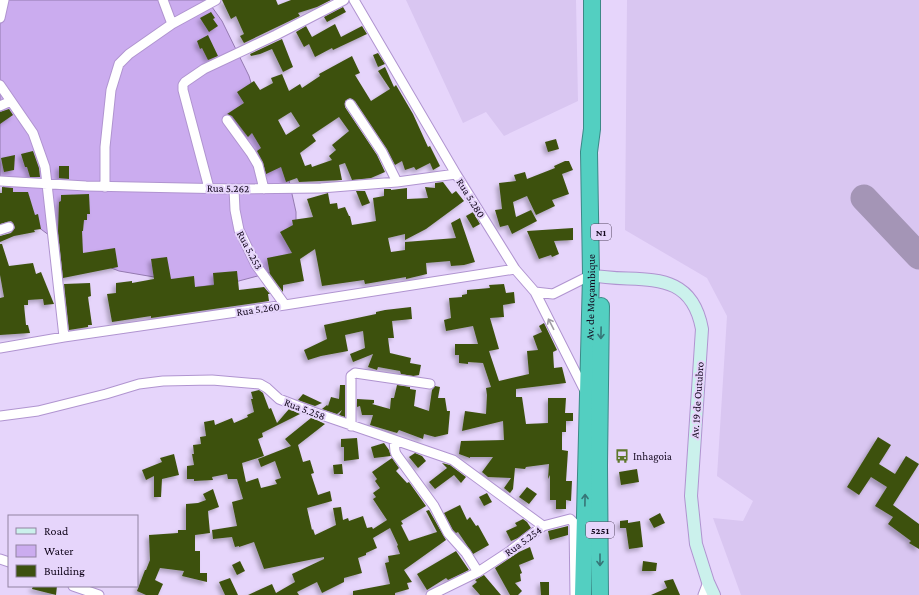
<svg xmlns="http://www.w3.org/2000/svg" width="919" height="595" viewBox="0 0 919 595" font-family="'Crimson Pro',serif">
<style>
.built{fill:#d9c6f1}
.water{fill:#cbacef;stroke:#947ab0}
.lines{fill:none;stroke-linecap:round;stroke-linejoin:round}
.taxiway{stroke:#a495b6;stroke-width:27}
.building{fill:#3d5110;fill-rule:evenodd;filter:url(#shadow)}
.street-casing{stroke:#b094d0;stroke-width:11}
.secondary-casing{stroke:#b094d0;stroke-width:14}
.highway-casing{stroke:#3c8987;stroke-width:18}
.street{stroke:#fff;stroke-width:9}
.secondary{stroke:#cbf1ec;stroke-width:12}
.highway{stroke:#53cfc1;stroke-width:16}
.oneway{stroke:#a09ca4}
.oneway2{stroke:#367577}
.labels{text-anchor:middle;stroke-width:4;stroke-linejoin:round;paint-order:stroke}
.shield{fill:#e6d5fb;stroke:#52455f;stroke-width:1}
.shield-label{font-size:10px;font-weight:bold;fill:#12071c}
.street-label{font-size:11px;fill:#12071c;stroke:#e6d5fb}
.poi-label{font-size:11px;fill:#12071c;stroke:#e6d5fb;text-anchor:start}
</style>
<defs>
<filter id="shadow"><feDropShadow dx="-3" dy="3" stdDeviation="2" flood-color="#0004"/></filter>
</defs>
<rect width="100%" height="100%" fill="#e6d5fb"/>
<path class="built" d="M406,0H576L578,101L504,136L486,112L463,123Z
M627,0H919V595H741L713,518L743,521L753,501L717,476L727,316L707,278L625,230Z"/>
<path class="water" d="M0,0H207L222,21L249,76L266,133L288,176L296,212V260L280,270L235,282L192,288L160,278L119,271L73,253L30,221L0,182Z"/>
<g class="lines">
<path class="taxiway" d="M864,198L919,256"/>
</g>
<path class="building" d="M222,0H276L278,5L291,0H331L317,7L298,13L300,16L244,43L240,36L244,34L236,16L231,19Z
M343,7L346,12L327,22L324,17Z
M211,12L215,18L213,19L218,26L209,32L200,18Z
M335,24L341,37L362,26L367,34L333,50L332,48L315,57L309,44L304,47L296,32L306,26L312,37Z
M208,35L218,56L208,60L202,48L200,49L197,41Z
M282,39L293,67L283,72L272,49L260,54L251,56L250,54Z
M378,53L385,64L378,67L373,55Z
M352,56L360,73L355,75L371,101L390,89L378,71L385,67L394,87L396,85L413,114L428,147L430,146L440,166L433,170L430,163L416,170L414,167L405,170L402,161L395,165L387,149L355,101L350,98L345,101V107L377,155L385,172L371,178L352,180L345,163L339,165L342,180L299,182L297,178L286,182L281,167L266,174L263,162L257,151L261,148L252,133L248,137L232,116L227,114L244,103L237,92L254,81L260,90L273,83L271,78L282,74L289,91L300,84L302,88L320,76L319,74ZM291,112L300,126L286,135L278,120ZM339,117L349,131L332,145L336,150L329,156L332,160L312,167L311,164L305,166L300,153L316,141L312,135Z
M9,109L13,115L0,124V112Z
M556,139L559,149L548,152L545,142Z
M33,151L39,168L40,177H30L27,167H25L21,154Z
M15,155L14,170L4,172L1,158Z
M565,161H569L573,170L562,174L569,194L552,200L555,206L536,215L527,196L513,202L516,217L531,210L537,221L512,234L508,225L500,227L495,210L502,209L499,183L516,181L514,175L525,172L527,179L555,168L554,166Z
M59,166H69V179L59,178Z
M443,182L452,194L456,191L464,201L426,229L405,240V234L388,238L391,252L405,250V242L456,238L451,223L460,218L475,262L464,265L451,266L450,261L426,263L427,274L406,279V277L365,284L364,280L322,286L315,249L300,259L304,281L283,285V292L270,274L267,258L292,253L280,232L293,225L292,220L313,217L307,199L328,193L330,204L337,203L338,209L345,207L349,216H350L352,225L376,221L373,198L384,196V189H391V190L407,188V199L428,198L425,187L435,188V183Z
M2,187L13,188V192H28L35,215L38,214L41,229L34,230L35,232L14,236L0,242V236L11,233L15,228L13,223L11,221L0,224V193H2Z
M356,191H365L370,203L362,206Z
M89,194L90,214H87V220H84L83,231H82L83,253L115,248L118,267L63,278L58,231L59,202L61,201V195Z
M473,212L480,224L473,228L466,216Z
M573,228V240L554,241L559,254L552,257L551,255L539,259L527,231Z
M0,244H2L9,266L33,263L36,274L41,272L54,304L44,305L43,299L28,300V305H24L26,325H28L30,333L0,335V298L4,297L0,275Z
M167,257L171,279L194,276L195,287L214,285L213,273L237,271L239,290L264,287L270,294H268L269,301L151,318V316L112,322L107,294L116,293V283L132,281V283L154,279L151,259Z
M90,283L91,296L88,297L92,325H88V327L69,330L64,284Z
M504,284L506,293L514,292L515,303L503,305L504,317L490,318L499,349L489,351L499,381L529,374L527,351L538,350L533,336L542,332L539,326L544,323L557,350L553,352L554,368L562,367L566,383L516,389V397H522L526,424L548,423V398H566L565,413H573V421H566V432H562V450L568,451L566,481H572L571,501L566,500V509H556V500H550V475L548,479L549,464L526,467L525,469L515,468L513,489L510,493L504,488L511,478L488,477L482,472L493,457H470V458L459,454L461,441L504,440L503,421L462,431L465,411L486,414L487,395L486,388L491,387L483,363L468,362V364L459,363V355H455V344H478L473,326L446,331L444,320L451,318L449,298L462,297V295L467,294V290L490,288L489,285Z
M411,307L412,319L392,321L394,338H388L390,353L411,358L410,363L421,365L419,375L413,376L401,374L400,371L378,367L377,370L368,367L373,354L353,362L350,354L365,348L363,331L345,335L348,351L321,356L308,360L304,350L327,339L324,325L376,314V312L385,310Z
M340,385H345V417L339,415L342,410L337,414L322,409L327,405L328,406L331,397L339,399Z
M397,385L410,387V389L416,390L414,406L429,411L432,390L435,386L440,387L438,398H445L447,411H450L448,434L435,437L424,434L423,439L399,430L397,433L370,425L373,415H362L360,406L357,407V399L374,400V403L372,404L390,409L391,398H394Z
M259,390L263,393L269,409L271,408L277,423L289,409L300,414L262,433L263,437L258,439L264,456L242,463L246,482L258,478L261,488L277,484L275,480L281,478L275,461L261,467L258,459L291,446L285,439L311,418L319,421L325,424L298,445L303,462L310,460L314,473L311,474L318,495L330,491L332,501L307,508L312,530L313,529L315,535L336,525L333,508L341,507L343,520L348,518L349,521L363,516L367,528L372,527L373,529L387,520L373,499L376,497L373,493L380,488L375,481L377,479L372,472L392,458L399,468L396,471L407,483L409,482L426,506L401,521L403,524L401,525L409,541L437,532L426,511L429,510L446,540L404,570L412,582L407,583L409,589L395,593V595H353V591L390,584L385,563L389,562L388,556L400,554L397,546L398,545L390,528L373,538L377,548L366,553V555L358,558L362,573L344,578V582L322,593L317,582L297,592L299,595H248L272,584L276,593L295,582L292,574L324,559V557L264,569L254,542L239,547V546L235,547L232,537L213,539L212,530L237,526L232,502L243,499L237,479H238H228L227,474L212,477L213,480L194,481V479H187V466L194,465L192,454H194L193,445L201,444L200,437L206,436L204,422L214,420L215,425L232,418L234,423L248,417L247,415L254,412L251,399H253L251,392Z
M303,394L322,403L315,406L298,400Z
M878,437L891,445L879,464L895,474L906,456L919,464L893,505L919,524V549L909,543L911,541L888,524L893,517L875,506L887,487L871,477L859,495L847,487Z
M357,438L359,459L344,461V447H341V439Z
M384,443L389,450L391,456L374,458L371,447Z
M415,453L422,456L426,461L418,468L409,457Z
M174,454L179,475L162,479L161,497H154V476L146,480L142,470L162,462L160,458Z
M442,463L450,465L466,477L461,483L454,475L435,489L429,482L447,468Z
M342,464L343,474H334L333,465Z
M637,469L639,482L621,485L619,472Z
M527,487L537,494L529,504L519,497Z
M213,489L219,507L208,511L210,533L195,535V551H200V573H207V582L182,576L184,571L160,568L155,580L163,584L158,595H146L137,591L145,570H146L150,560L149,535L178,533V530H186V504L198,503L206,500L203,494Z
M487,493L492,502L484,506L479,497Z
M460,505L467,520L470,517L476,526L478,525L489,545L473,554L458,532L456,533L453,530L444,513Z
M660,513L665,523L654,528L649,519Z
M523,519L527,522L531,528L518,538L511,541L506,531L517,526L515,523Z
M628,520V523L640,521L643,547L629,549L626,528H620V521Z
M568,526V535L550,540L548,531Z
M530,547L534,559L519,565L522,573L520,574L521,581L515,583L522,591L518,595H510L495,568L519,552Z
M456,551L469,570L448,580L446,578L427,590L417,574Z
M240,561L245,571L237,575L232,565Z
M643,561L657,563L656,571H642Z
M484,575L501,595H480L472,586L477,582L475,580Z
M230,578L238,595H225L219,582Z
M673,579L680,595H651L667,588L664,581Z
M540,582H549V595H541Z
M33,586H57L56,595L32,589Z"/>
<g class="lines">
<defs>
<path id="street" d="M163,0L172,24
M354,0L456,174L515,269L535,292L586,393
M0,18L4,0
M0,85L33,133L45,167L47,184L64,337
M350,104L382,152L397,182
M0,106L11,101
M227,120L251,153L258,165L264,189
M0,181L86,186L234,189L321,188L397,182L456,174
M105,187V147L111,90L119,64L129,54L172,24L216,0
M209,188L183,90V85L185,82L204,69L276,35L344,0
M234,189L235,210L239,230L256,265L285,305
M0,230L9,227
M535,292L553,294L591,275
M0,348L64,337L285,305L515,269
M0,416L38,411L106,394L139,384L163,381L212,380L260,384L267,388L279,399L313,412L453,460L543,526
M351,426V376L355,373L430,384
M394,441L395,451L396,454L434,506L448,533L466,553L478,572
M0,559L9,562
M73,586L99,595
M431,595L478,572L510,551L543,526L570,519L574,523L575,595
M703,595L708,582"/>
<path id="secondary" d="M591,275C637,285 690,264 702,329L691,496L696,544L708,582L714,595"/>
<g id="highway">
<path id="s1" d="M583,595L591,275L589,152L592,129V0"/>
<path d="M600,595L599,465L601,306"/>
</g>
</defs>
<use href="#street" class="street-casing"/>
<use href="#secondary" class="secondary-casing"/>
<use href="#highway" class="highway-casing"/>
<use href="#street" class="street"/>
<use href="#secondary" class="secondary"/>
<use href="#highway" class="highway"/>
</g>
<defs><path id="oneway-shaft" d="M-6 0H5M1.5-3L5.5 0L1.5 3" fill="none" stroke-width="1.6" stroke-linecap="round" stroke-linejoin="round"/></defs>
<use class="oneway" href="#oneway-shaft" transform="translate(551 324) rotate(-117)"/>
<g class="oneway2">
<use href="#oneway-shaft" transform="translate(601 333) rotate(91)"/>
<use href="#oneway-shaft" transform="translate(585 500) rotate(-89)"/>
<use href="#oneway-shaft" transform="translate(600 560) rotate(90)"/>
</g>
<defs>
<symbol id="bus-bare" viewBox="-9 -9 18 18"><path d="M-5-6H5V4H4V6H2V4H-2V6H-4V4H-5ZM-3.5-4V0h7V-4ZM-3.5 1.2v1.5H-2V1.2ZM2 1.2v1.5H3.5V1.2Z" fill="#5e772a" stroke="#e6d5fb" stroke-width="2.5" paint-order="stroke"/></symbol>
</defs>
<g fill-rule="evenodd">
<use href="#bus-bare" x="612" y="446" width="20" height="20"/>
</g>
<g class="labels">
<g class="shield">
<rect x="591" y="224" width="20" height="16" rx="3"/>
<rect x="586" y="522" width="28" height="16" rx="3"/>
</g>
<g class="shield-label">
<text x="601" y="236">N1</text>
<text x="600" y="534">5251</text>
</g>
<g class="street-label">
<text transform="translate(228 188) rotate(1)" y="4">Rua 5.262</text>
<text transform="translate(471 198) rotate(58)" y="4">Rua 5.280</text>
<text transform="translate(250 250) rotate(62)" y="4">Rua 5.253</text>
<text dy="4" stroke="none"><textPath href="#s1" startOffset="298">Av. de Moçambique</textPath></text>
<text transform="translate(258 309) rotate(-8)" y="4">Rua 5.260</text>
<text transform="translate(697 400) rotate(-86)" y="4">Av. 19 de Outubro</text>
<text transform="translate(305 409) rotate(21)" y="4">Rua 5.258</text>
<text transform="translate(523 541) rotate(-36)" y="4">Rua 5.254</text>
</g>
<g class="poi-label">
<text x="633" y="460">Inhagoia</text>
</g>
</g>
<rect x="8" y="515" width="130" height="72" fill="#e6d5fb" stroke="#9183a2"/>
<rect x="16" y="528" width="20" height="6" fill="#cbf1ec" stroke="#9183a2"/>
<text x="44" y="535" font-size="12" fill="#12071c">Road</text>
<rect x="16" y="545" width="20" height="12" fill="#cbacef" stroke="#9183a2"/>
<text x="44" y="555" font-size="12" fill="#12071c">Water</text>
<rect x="16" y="565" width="20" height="12" fill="#3d5110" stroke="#9183a2"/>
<text x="44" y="575" font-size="12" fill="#12071c">Building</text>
</svg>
